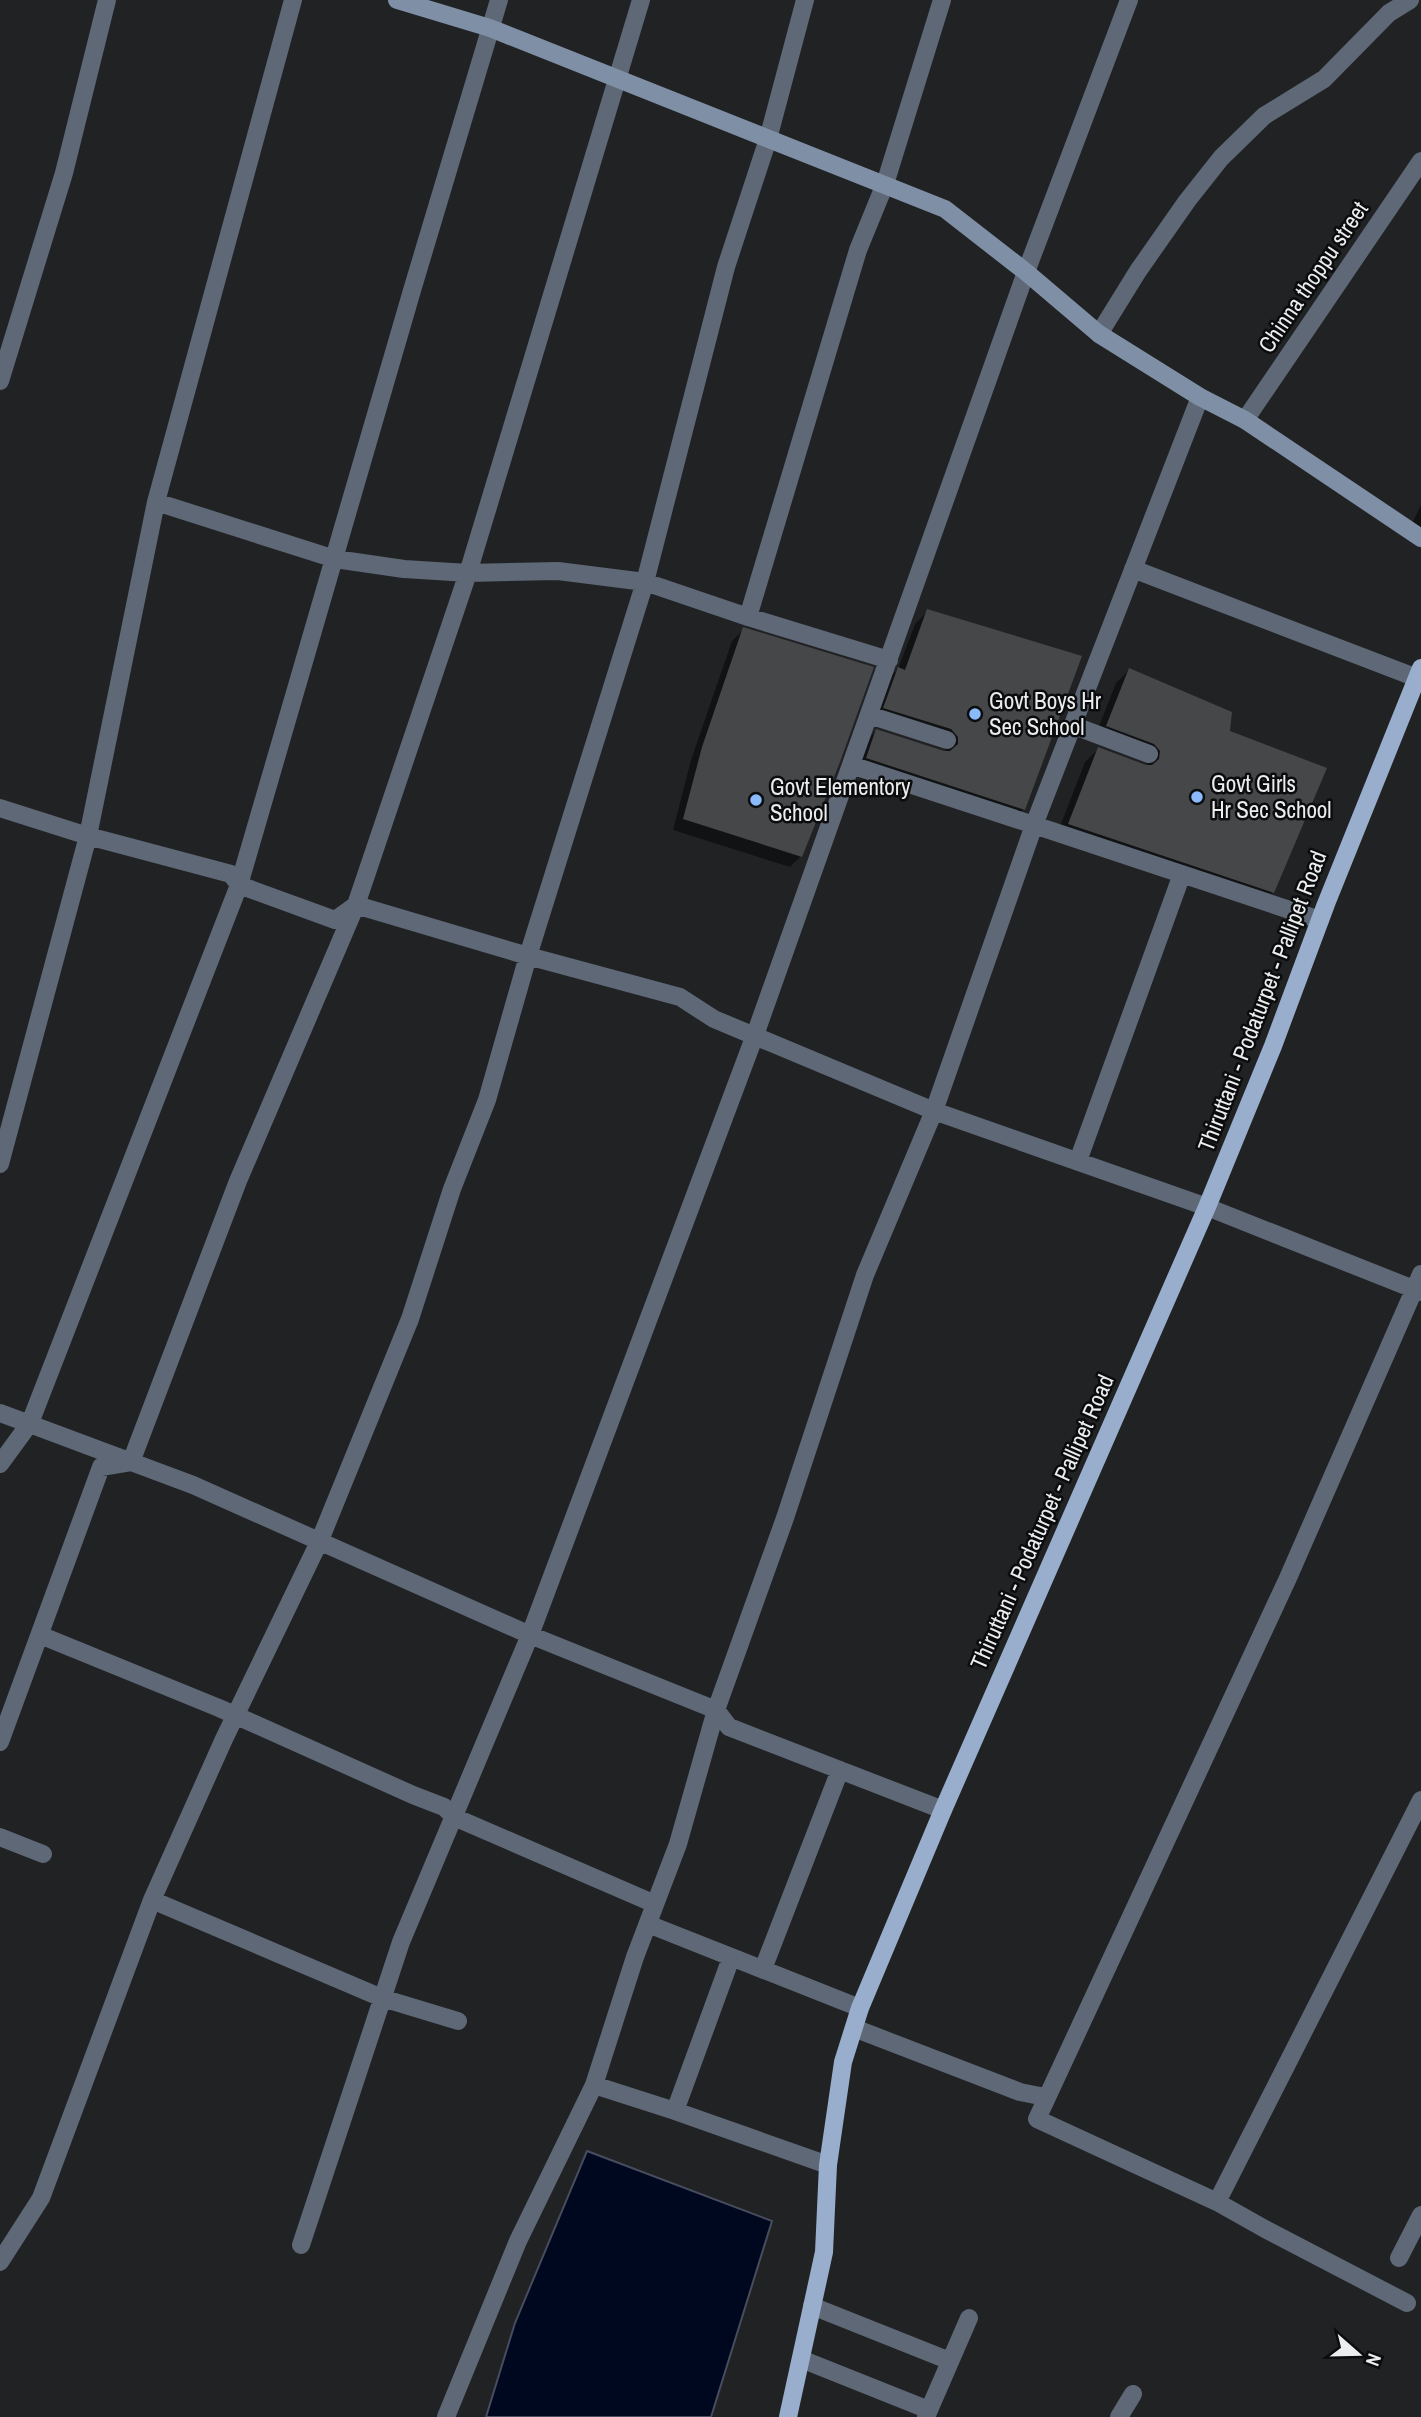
<svg xmlns="http://www.w3.org/2000/svg" width="1421" height="2417" viewBox="0 0 1421 2417" font-family="'Archivo Narrow',sans-serif">
<style>
.water{fill:#000820;stroke:#474d5e;stroke-width:2}
.shadow{fill:#0007}
.building{fill:#464749}
.lines{fill:none;stroke-linecap:round;stroke-linejoin:round}
.minor{stroke:#5e6876;stroke-width:18}
.secondary{stroke:#7f90a6;stroke-width:18}
.primary{stroke:#99aecc;stroke-width:18}
.poi-dot{fill:#8abafc;stroke:#0b0c0d;stroke-width:2.5}
.labels{text-anchor:middle;stroke-width:5;stroke-linejoin:round;paint-order:stroke}
.street-label{font-size:23px;fill:#ecedee;stroke:#0b0c0d}
.poi-label{font-size:23px;fill:#ecedee;stroke:#0b0c0d;text-anchor:start}
</style>
<rect width="100%" height="100%" fill="#212224"/>
<path class="water" d="M587,2151L772,2221L711,2417H486L515,2323Z"/>
<path class="shadow" d="M1421,505V541L1407,534Z
M928,611L1024,809L1011,822L854,771L863,744L876,731L949,754L938,742L872,721L885,682L898,669L915,624Z
M744,629L801,856L790,867L673,830L691,760L732,641Z
M1129,670L1229,732L1273,892L1260,905L1056,837L1085,762L1098,749L1151,769L1141,756L1094,739L1116,683Z"/>
<path class="building" d="M927,609L1082,656L1025,810L866,758L876,729L944,751H950L958,744V737L951,729L883,708L898,667L905,670Z
M743,627L874,667L840,762L802,857L683,819L702,747Z
M1129,668L1232,712L1230,731L1327,768L1274,893L1068,824L1098,747L1146,765H1152L1159,759L1160,751L1154,744L1106,726Z"/>
<g class="lines">
<path class="minor" d="M1099,334L1138,271L1187,201L1221,158L1264,116L1324,79L1389,13L1410,0
M0,381L64,173L107,0
M1245,420L1421,161
M156,502L293,0
M1133,569L1417,678
M748,617L889,660
M869,715L947,740
M1072,725L1149,754
M851,765L1034,825L1200,397
M0,808L88,836L156,502L335,559L404,569L468,573L558,571L645,582L748,617L858,250L885,184L942,0
M1078,1161L1182,874
M0,1164L88,836L231,874L239,885L335,920L356,905L528,956L680,997L714,1019L934,1111L1207,1207L1421,1292
M0,1413L193,1485L530,1635L716,1710L729,1727L943,1810
M0,1464L30,1423L239,885L413,287L499,0
M40,1635L219,1708L413,1795L444,1807L454,1817L655,1904
M0,1742L101,1467L131,1462L238,1181L356,905L468,573L641,0
M0,1837L43,1854
M152,1900L382,1998L458,2021
M648,1924L860,2008
M763,1969L840,1770
M854,2028L1020,2092L1045,2097
M594,2085L675,2111L828,2165
M675,2111L731,1958
M1217,2202L1421,1800
M301,2245L401,1942L530,1635L755,1035L1026,272L1129,0
M1399,2258L1421,2215
M0,2262L41,2198L152,1900L224,1739L320,1540L410,1319L452,1189L487,1100L528,956L645,582L726,267L768,139L805,0
M1407,2303L1265,2229L1217,2202L1037,2119L1288,1578L1421,1274
M812,2306L950,2361
M801,2359L929,2410
M446,2417L518,2241L594,2085L635,1957L678,1844L716,1710L785,1518L865,1275L934,1111L1034,825L1320,920
M926,2417L969,2318
M1119,2417L1133,2394"/>
<path class="secondary" d="M397,0L490,28L945,209L1026,272L1099,334L1200,397L1245,420L1421,538"/>
<path class="primary" d="M788,2417L824,2252L828,2165L843,2062L860,2008L943,1810L1207,1207L1273,1046L1326,904L1421,668"/>
</g>
<g class="poi-dot">
<circle cx="975" cy="714" r="7"/>
<circle cx="1197" cy="797" r="7"/>
<circle cx="756" cy="800" r="7"/>
</g>
<g class="labels">
<g class="street-label">
<text transform="translate(1313 277) rotate(-56)" y="8">Chinna thoppu street</text>
<text transform="translate(1262 1001) rotate(-69)" y="8">Thiruttani - Podaturpet - Pallipet Road</text>
<text transform="translate(1042 1522) rotate(-66)" y="8">Thiruttani - Podaturpet - Pallipet Road</text>
</g>
<g class="poi-label">
<text x="989" y="709">Govt Boys Hr<tspan x="989" dy="26">Sec School</tspan></text>
<text x="1211" y="792">Govt Girls<tspan x="1211" dy="26">Hr Sec School</tspan></text>
<text x="770" y="795">Govt Elementory<tspan x="770" dy="26">School</tspan></text>
</g>
</g>
<g transform="translate(1358 2354) rotate(110)" stroke="#0b0c0d" stroke-width="5" paint-order="stroke">
<path d="M0-5L12 26L0 18L-12 26Z" fill="#ecedee"/>
<text y="-10" font-size="19" font-weight="bold" text-anchor="middle" fill="#ecedee">N</text>
</g>
</svg>
